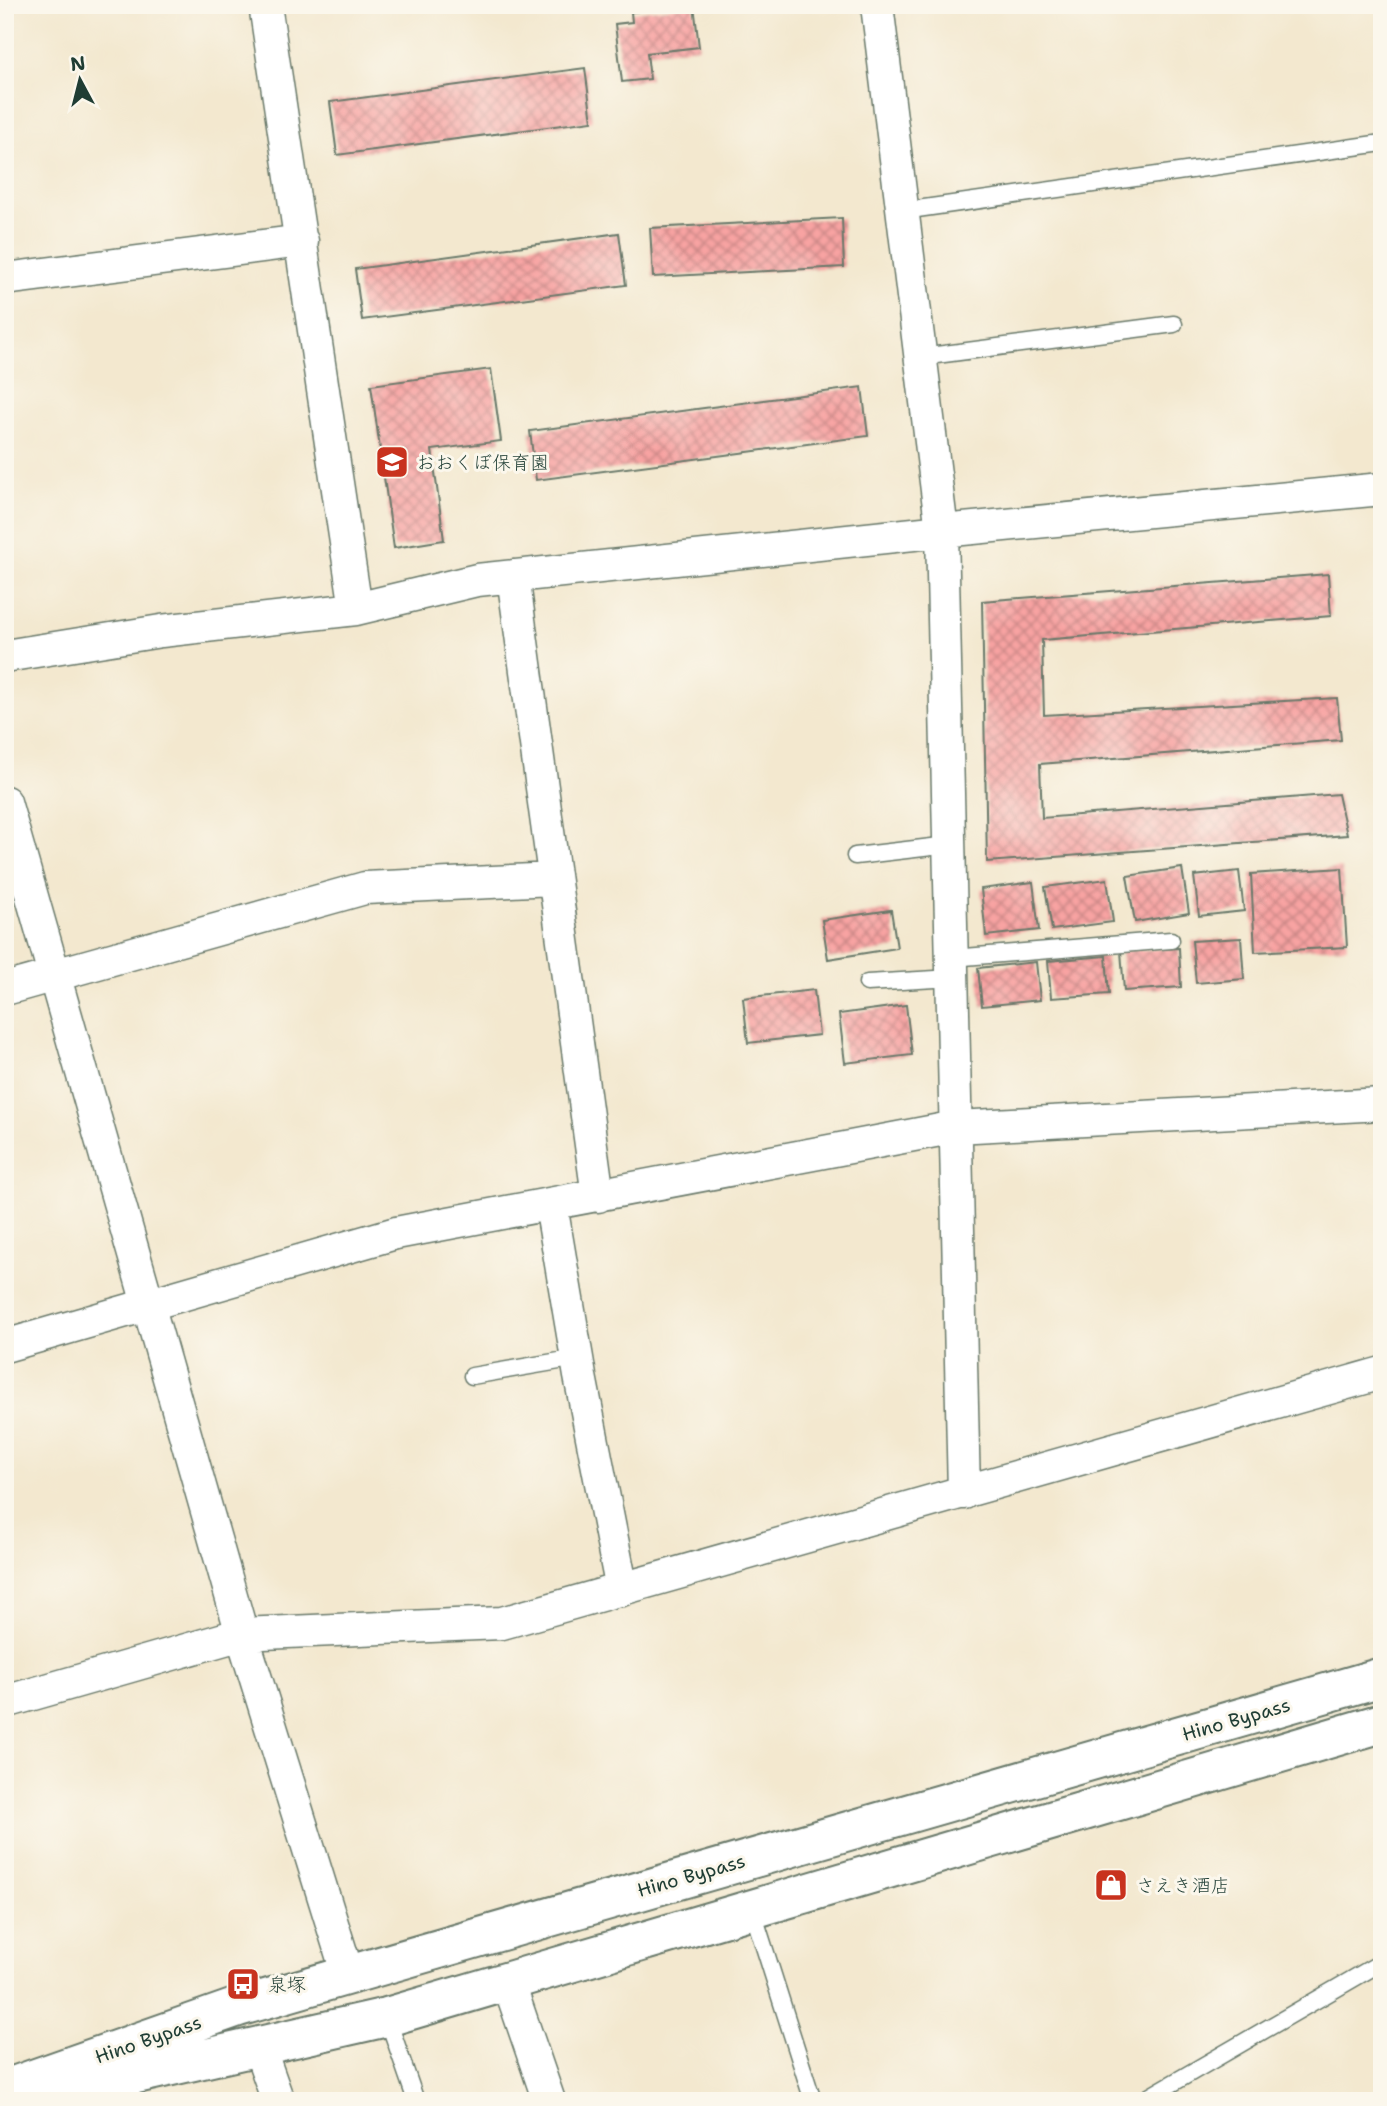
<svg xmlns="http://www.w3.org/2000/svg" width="1387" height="2106" viewBox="0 0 1387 2106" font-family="'Shantell Sans','Klee One',sans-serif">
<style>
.building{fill:url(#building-cross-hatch)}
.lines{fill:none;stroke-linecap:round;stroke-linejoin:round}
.service-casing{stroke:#69796a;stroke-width:19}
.minor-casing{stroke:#69796a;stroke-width:35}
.trunk-casing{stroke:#69796a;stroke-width:42}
.service{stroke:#fff;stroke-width:16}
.minor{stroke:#fff;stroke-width:32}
.trunk{stroke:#fff;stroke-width:38}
.labels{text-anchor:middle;stroke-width:6;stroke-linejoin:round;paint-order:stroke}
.poi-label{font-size:19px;fill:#1f3d34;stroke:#fbf7ec;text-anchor:start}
.street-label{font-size:19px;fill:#1f3d34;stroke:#fbf7ec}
</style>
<defs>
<pattern id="building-cross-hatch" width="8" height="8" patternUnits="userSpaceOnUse" patternTransform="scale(1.75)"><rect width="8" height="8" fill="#f8a3a2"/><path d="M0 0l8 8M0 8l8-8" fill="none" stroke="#c88685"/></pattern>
</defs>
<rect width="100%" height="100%" fill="#fbf7ec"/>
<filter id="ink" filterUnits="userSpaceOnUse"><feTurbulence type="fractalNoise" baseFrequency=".0143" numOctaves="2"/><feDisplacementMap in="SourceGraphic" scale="14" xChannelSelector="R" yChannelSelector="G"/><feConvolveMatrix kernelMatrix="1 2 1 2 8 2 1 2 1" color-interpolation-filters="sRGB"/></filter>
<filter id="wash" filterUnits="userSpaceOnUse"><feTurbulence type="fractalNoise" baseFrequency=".00686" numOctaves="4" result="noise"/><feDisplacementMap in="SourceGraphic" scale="28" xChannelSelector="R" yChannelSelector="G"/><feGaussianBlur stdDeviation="1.57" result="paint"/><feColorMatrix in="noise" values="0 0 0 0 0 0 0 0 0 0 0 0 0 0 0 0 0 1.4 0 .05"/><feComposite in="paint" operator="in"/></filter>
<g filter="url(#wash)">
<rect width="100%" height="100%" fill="#f3e8cf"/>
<g id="blocks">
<path class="building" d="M694,5L699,47L647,53L650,79L622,82L615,24L632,22L631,12Z
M585,68L592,121L337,155L330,102Z
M842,218L844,267L653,277L650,228Z
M619,233L626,285L362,320L355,269Z
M491,369L501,441L432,450L444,540L394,548L371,385Z
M862,387L868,436L536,480L530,431Z
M1328,574L1331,616L1042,640L1044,715L1337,698L1341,740L1040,764L1042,818L1338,794L1347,835L987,862L982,601Z
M1182,868L1189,913L1135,922L1127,876Z
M1342,868L1347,947L1255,952L1251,874Z
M1239,871L1244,911L1199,916L1194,876Z
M1107,879L1113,922L1052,930L1045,887Z
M1033,882L1039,930L986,936L981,889Z
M891,910L897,948L828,959L822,920Z
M1241,938L1244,979L1196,983L1192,941Z
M1179,948L1181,987L1124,991L1121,951Z
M1106,956L1109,994L1051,998L1048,961Z
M1036,962L1040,1000L982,1006L978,968Z
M814,990L819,1035L748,1043L743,998Z
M906,1005L912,1055L845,1063L839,1014Z"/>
</g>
</g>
<g filter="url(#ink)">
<use href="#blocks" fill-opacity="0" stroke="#69796a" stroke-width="2"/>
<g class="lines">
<defs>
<path id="service" d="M903,211L1382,143
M921,357L1174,324
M855,856L949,845
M952,958L1171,940
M867,983L953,978
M472,1376L577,1358
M752,1909L813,2101
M387,2017L416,2101
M1142,2101L1382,1962"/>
<path id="minor" d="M265,5L356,609
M877,5L942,531L964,1493
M5,279L302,241
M513,576L598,1196
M5,656L161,631L356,609L477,580L942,531L1382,489
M5,802L242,1634L348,1975
M5,989L365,888L554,879
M551,1205L580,1376L622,1590
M5,1346L396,1233L956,1127L1382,1104
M5,1702L242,1634L502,1623L1382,1373
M508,1981L549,2101
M259,2047L278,2101"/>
<path id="trunk" d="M5,2089L238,2007L1382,1677
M66,2090L387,2017L1382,1723"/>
</defs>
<use href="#service" class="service-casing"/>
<use href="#minor" class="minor-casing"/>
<use href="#trunk" class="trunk-casing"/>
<use href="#service" class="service"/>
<use href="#minor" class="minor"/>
<use href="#trunk" class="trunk"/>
</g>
</g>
<defs>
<symbol id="school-square" viewBox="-11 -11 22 22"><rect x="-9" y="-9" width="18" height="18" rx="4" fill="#c8321e" stroke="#fbf7ec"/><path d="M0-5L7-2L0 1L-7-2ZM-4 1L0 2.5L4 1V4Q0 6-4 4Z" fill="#fff"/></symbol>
<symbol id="shop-square" viewBox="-11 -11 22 22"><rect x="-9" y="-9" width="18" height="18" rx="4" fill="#c8321e" stroke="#fbf7ec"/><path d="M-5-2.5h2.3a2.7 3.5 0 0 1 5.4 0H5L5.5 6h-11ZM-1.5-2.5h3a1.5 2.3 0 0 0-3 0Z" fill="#fff"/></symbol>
<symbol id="bus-square" viewBox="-11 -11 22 22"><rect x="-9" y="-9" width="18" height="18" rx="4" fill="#c8321e" stroke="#fbf7ec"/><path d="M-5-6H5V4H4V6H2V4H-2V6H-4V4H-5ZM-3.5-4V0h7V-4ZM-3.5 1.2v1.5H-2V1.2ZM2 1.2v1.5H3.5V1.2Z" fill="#fff"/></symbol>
</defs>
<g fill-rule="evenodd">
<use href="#school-square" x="373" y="443" width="38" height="38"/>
<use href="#shop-square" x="1092" y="1866" width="38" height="38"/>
<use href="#bus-square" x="224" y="1965" width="38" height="38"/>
</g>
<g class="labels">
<g class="poi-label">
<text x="416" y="469">おおくぼ保育園</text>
<text x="1136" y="1892">さえき酒店</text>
<text x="268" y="1991">泉塚</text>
</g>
<g class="street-label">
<text transform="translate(1236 1719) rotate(-16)" y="7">Hino Bypass</text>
<text transform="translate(691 1875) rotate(-16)" y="7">Hino Bypass</text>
<text transform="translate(148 2039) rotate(-19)" y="7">Hino Bypass</text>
</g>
</g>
<rect width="1387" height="2106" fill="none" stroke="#fbf7ec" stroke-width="28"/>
<g transform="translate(80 80) rotate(353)" stroke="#fbf7ec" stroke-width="5" paint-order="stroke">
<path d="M0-5L12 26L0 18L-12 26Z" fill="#1f3d34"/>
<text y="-10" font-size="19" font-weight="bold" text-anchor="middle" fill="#1f3d34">N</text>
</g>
</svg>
